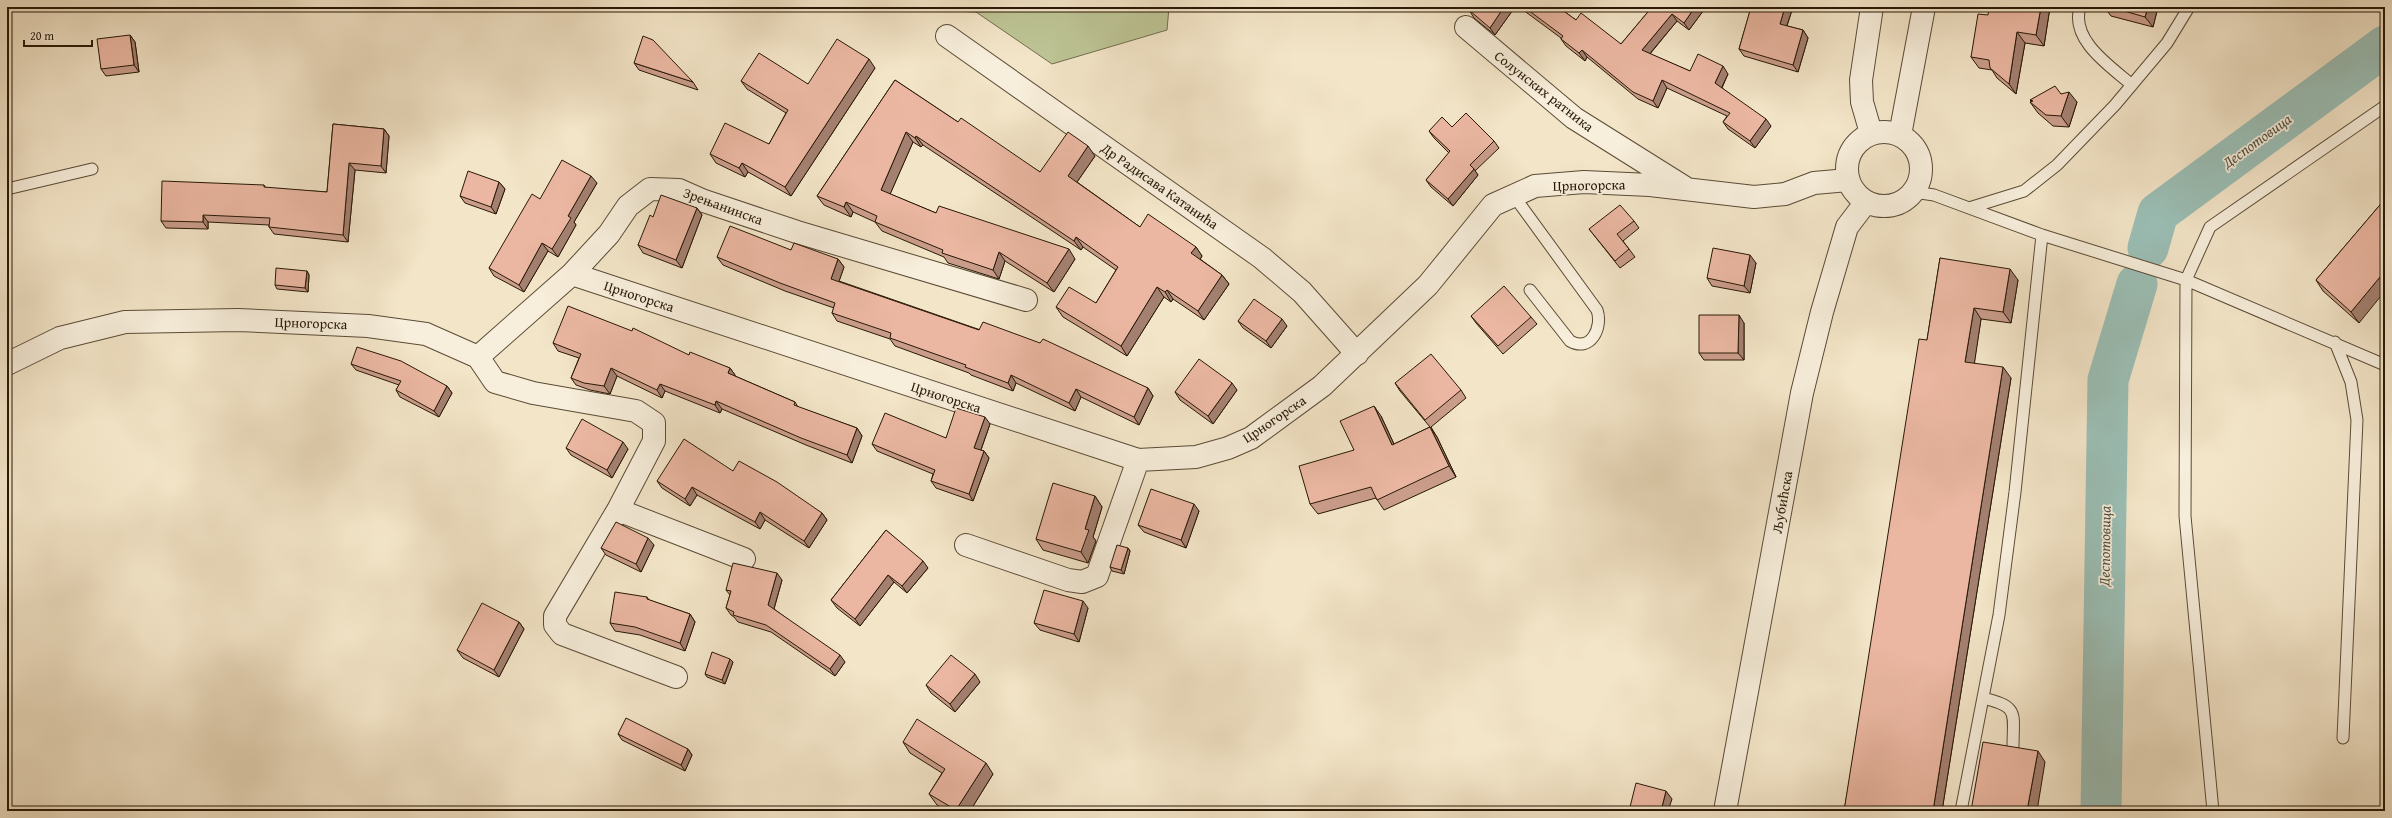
<svg xmlns="http://www.w3.org/2000/svg" width="2392" height="818" viewBox="0 0 2392 818" font-family="'Gentium Book Plus',serif">
<style>
.green{fill:#bdc495;stroke:#726e4e}
.lines{fill:none;stroke-linecap:round;stroke-linejoin:round}
.river{stroke:#9bbfb6;stroke-width:41}
.service-casing{stroke:#5b4b36;stroke-width:13}
.minor-casing{stroke:#5b4b36;stroke-width:24}
.tertiary-casing{stroke:#5b4b36;stroke-width:24}
.service{stroke:#f7eedb;stroke-width:11}
.minor{stroke:#f7eedb;stroke-width:22}
.tertiary{stroke:#f7eedb;stroke-width:22}
.wall{fill:#ca9d8b;stroke:#281806}
.shaded-wall{fill:#a48071;stroke:#281806}
.building{fill:#ebb7a2;stroke:#281806}
.labels{text-anchor:middle;stroke-width:3.5;stroke-linejoin:round;paint-order:stroke}
.street-label{font-size:14px;fill:#281806;stroke:#f7eedb}
.water-label{font-size:15px;font-style:italic;fill:#505244;stroke:#f7eedb}
</style>
<rect width="100%" height="100%" fill="#f3e5c8"/>
<filter id="stains"><feTurbulence type="fractalNoise" baseFrequency=".005" numOctaves="4"/><feColorMatrix values="0 0 0 0 .2 0 0 0 0 .09 0 0 0 0 .02 0 0 0 .5 -.17"/></filter>
<radialGradient id="worn" r=".72"><stop offset=".6" stop-color="#630" stop-opacity="0"/><stop offset="1" stop-color="#630" stop-opacity=".3"/></radialGradient>
<path class="green" d="M851,7H1169L1167,30L1052,64L976,12Z"/>
<g class="lines">
<path class="river" d="M2148,248L2158,213L2385,46
M2101,811L2108,380L2137,284"/>
<defs>
<path id="service" d="M2080,7C2070,40 2110,66 2132,85
M2385,106L2210,227L2186,280L2385,365
M7,189L92,169
M1914,192L1934,195L2042,235L2186,280L2185,516L2213,811
M1514,196L1597,310C1603,327 1591,353 1570,341L1530,290
M1969,208L2024,191L2057,165L2115,105L2167,43L2189,7
M2335,342L2351,382L2357,420L2343,738
M1983,698C2020,707 2013,713 2013,747
M1961,811L1999,615L2015,492L2042,235"/>
<path id="minor" d="M1466,27L1574,118L1684,187
M947,36L1262,258L1302,292L1357,354
M1871,133L1862,102L1861,80L1872,7
M572,274L1138,460L1196,457L1228,448L1251,438L1322,386L1428,285L1493,205L1535,186L1584,182L1650,185L1754,197L1785,194L1814,183L1848,180
M478,357L572,274L609,234L628,206L650,189L679,190L704,201L797,232L1026,300
M7,364L60,338L125,322L238,320L368,326L426,334L478,357L495,382L533,393L636,411L654,423V441L618,510L744,559
M618,510L555,616V625L562,634L676,677
M966,545L1068,580L1082,582L1097,576L1138,460"/>
<path id="tertiary" d="M1847 169a37 37 0 1 1 74 0a37 37 0 1 1-74 0Z
M1900,135L1924,7
M1725,811L1802,393L1822,312L1847,227L1866,202"/>
</defs>
<use href="#service" class="service-casing"/>
<use href="#minor" class="minor-casing"/>
<use href="#tertiary" class="tertiary-casing"/>
<use href="#service" class="service"/>
<use href="#minor" class="minor"/>
<use href="#tertiary" class="tertiary"/>
</g>
<path class="wall" d="M1515,7L1495,35L1474,18L1469,10Z
M1519,7H1558L1576,20L1621,44L1652,7H1706L1689,30L1677,21L1650,54L1690,71L1728,74L1722,88L1771,126L1755,148L1728,129L1723,122L1727,116L1667,88L1658,108L1638,99L1587,57L1585,61L1566,46L1561,39V38Z
M1748,7H1793L1787,26L1803,30L1808,38L1798,72L1744,56L1739,49L1751,8Z
M2050,7L2044,46L2025,43L2016,94L1997,78L1992,70L1979,68L1971,57L1988,15Z
M2104,7H2158L2153,27L2111,16Z
M130,35L135,42L139,72L106,76L101,69Z
M634,63L693,82L698,90L639,70Z
M875,68L791,196L748,172L745,177L716,163L710,154L769,144L786,113L747,89L741,81L808,84Z
M895,80L958,122L1040,172L1095,156L1077,182L1140,227L1196,247L1202,256L1200,259L1222,275L1229,284L1204,320L1173,299L1171,302L1164,297L1127,356L1063,317L1056,307L1096,303L1116,270L1083,247L1081,250L923,145L921,147L913,142L890,194L936,213L1075,259L1054,292L1005,261L999,279L948,263L944,257L882,231L875,222L853,212L851,217L824,205L817,196Z
M2061,94L2077,102L2069,127L2053,126L2038,113L2030,102H2032L2030,100Z
M333,124L384,129L389,136L386,173L355,170L348,242L274,234L269,227V225L208,222V229L166,228L161,221L264,185L266,188L327,192Z
M1452,127L1494,141L1499,148L1475,171L1478,175L1453,206L1431,187L1426,180L1449,153L1434,138L1429,131Z
M499,182L505,189L496,214L465,203L460,196Z
M597,183L574,222L576,225L558,257L548,251L524,292L494,276L489,268L540,199Z
M2385,199L2359,323L2323,291L2316,280Z
M697,208L702,215L682,268L643,253L638,245L653,217Z
M1634,221L1639,228L1623,241L1635,257L1620,268L1589,229Z
M791,250L838,259L844,267L839,281L1148,388L1153,396L1139,425L1081,397L1075,411L1016,383L1013,391L971,375L969,373L895,346L890,339L837,321L832,313L834,308L785,291L723,265L717,257Z
M1940,258L2018,280L2011,323L1981,319L1974,363L2011,378L1942,811H1844L1927,340Z
M1756,263L1750,293L1712,286L1707,278Z
M307,271L309,275L308,292L277,289L275,285Z
M1471,316L1531,317L1537,324L1503,354L1476,323Z
M1238,321L1287,326L1271,348L1243,328Z
M1744,323V360H1704L1699,353Z
M553,343L689,355L730,368L735,375V376L795,402L798,407L857,428L862,436L852,463L806,445L722,409L720,413L665,391L662,398L617,376L610,394L590,390L576,385L571,378L579,358L558,351Z
M351,364L447,386L452,393L439,417L400,397L396,390L399,385L356,370Z
M1395,383L1461,390L1466,398L1431,427L1437,437L1456,477L1384,510L1376,498L1318,514L1310,504L1381,416L1394,444L1430,427L1400,391Z
M1237,390L1213,424L1180,400L1175,392Z
M990,424L981,450L984,451L989,458L973,501L936,488L931,481L933,474L877,451L872,444L946,438Z
M566,448L628,449L612,478L571,455Z
M733,471L822,513L827,520L809,548L765,520L760,529L697,495L690,506L662,488L657,481Z
M1095,496L1102,507L1093,537L1096,541L1088,563L1043,550L1036,539Z
M1199,511L1186,548L1144,532L1138,525Z
M886,530L928,568L907,593L894,582L860,626L837,608L831,600Z
M654,545L641,572L606,555L601,548Z
M1128,548L1130,551L1124,574L1112,571L1110,567Z
M782,580L774,609L845,662L835,676L771,632L738,622L734,617L731,615L726,608L730,595L726,590Z
M647,597L649,600L690,614L695,622L685,651L640,635L615,631L610,623Z
M1088,608L1079,642L1040,630L1034,623Z
M519,622L524,629L499,677L463,658L457,650Z
M733,662L725,684L707,677L705,674Z
M980,682L955,712L931,693L926,685Z
M618,734L688,749L692,755L685,771L622,740Z
M903,742L993,774L970,811H947L937,805L929,794L942,773L910,753Z"/>
<path class="shaded-wall" d="M1504,7H1515L1495,35L1490,28Z
M1695,7H1706L1689,30L1684,23Z
M1785,7H1793L1785,31L1780,24Z
M2041,7H2050L2044,46L2036,35Z
M2148,7H2158L2153,27L2145,17Z
M1672,14L1677,21L1647,57L1642,50Z
M1803,30L1808,38L1798,72L1793,65Z
M2017,32L2025,43L2016,94L2009,84Z
M130,35L135,42L139,72L134,65Z
M1582,50L1587,57L1585,61L1579,53Z
M869,59L875,68L791,196L785,187Z
M1723,66L1728,74L1720,91L1715,83Z
M1662,80L1667,88L1658,108L1653,101Z
M2069,92L2077,102L2069,127L2061,116Z
M1766,119L1771,126L1755,148L1750,141Z
M384,129L389,136L386,173L381,166Z
M906,132L913,142L888,199L881,190Z
M916,136L923,145L921,147L915,138Z
M1088,146L1095,156L1075,185L1068,176Z
M349,163L355,170L348,242L343,235Z
M742,163L748,172L745,177L739,168Z
M1474,169L1478,175L1453,206L1448,199Z
M591,176L597,183L574,222L576,225L558,257L552,249L568,216Z
M499,182L505,189L496,214L491,207Z
M846,202L853,212L851,217L844,207Z
M697,208L702,215L682,268L676,260Z
M203,215L208,222V229L203,222Z
M1076,237L1083,247L1081,250L1074,241Z
M542,243L548,251L524,292L519,285Z
M1196,247L1202,256L1198,263L1191,253Z
M1069,249L1075,259L1054,292L1047,283Z
M999,252L1005,261L999,279L993,270Z
M1750,255L1756,263L1750,293L1744,286Z
M838,259L844,267L837,287L831,279Z
M2010,269L2018,280L2011,323L2003,312Z
M307,271L309,275L308,292L305,288Z
M2385,271V291L2359,323L2351,312Z
M1222,275L1229,284L1204,320L1198,311Z
M1157,287L1164,297L1127,356L1121,346Z
M1167,290L1173,299L1171,302L1165,292Z
M1974,308L1981,319L1973,373L1965,362Z
M1739,315L1744,323V360L1738,353Z
M1282,319L1287,326L1271,348L1266,341Z
M2003,367L2011,378L1942,811H1933Z
M611,368L617,376L610,394L604,386Z
M730,368L735,375L733,380L728,373Z
M1011,375L1016,383L1013,391L1008,383Z
M1232,383L1237,390L1213,424L1208,416Z
M660,384L665,391L662,398L657,390Z
M447,386L452,393L439,417L434,411Z
M1148,388L1153,396L1139,425L1134,417Z
M1076,389L1081,397L1075,411L1069,403Z
M716,401L722,409L720,413L715,405Z
M1374,406L1381,416L1399,455L1392,445Z
M985,417L990,424L979,455L974,448Z
M1430,427L1437,437L1456,477L1449,466Z
M857,428L862,436L852,463L847,455Z
M623,442L628,449L612,478L607,470Z
M984,451L989,458L973,501L969,494Z
M692,487L697,495L690,506L685,499Z
M1095,496L1102,507L1093,537L1096,541L1088,563L1081,552L1085,529Z
M1194,504L1199,511L1186,548L1181,540Z
M760,512L765,520L760,529L755,522Z
M822,513L827,520L809,548L804,541Z
M648,538L654,545L641,572L636,564Z
M1128,548L1130,551L1124,574L1121,570Z
M923,561L928,568L907,593L902,586Z
M777,573L782,580L773,612L768,605Z
M888,575L894,582L860,626L855,619Z
M1083,601L1088,608L1079,642L1074,634Z
M690,614L695,622L685,651L680,643Z
M519,622L524,629L499,677L494,670Z
M840,655L845,662L835,676L830,669Z
M730,659L733,662L725,684L722,680Z
M975,674L980,682L955,712L950,704Z
M688,749L692,755L685,771L681,765Z
M2038,751L2045,762L2037,811H2027Z
M986,763L993,774L970,811H956V810Z
M1666,791L1672,799L1668,811H1661Z"/>
<path class="building" d="M1472,7H1504L1490,28L1469,10Z
M1524,7H1558L1576,20L1581,13L1621,44L1652,7H1695L1684,23L1672,14L1642,50L1690,71L1698,54L1723,66L1715,83L1766,119L1750,141L1723,122L1730,113L1662,80L1653,101L1633,92L1582,50L1579,53L1561,39L1563,36Z
M1751,7H1785L1780,24L1803,30L1793,65L1739,49Z
M1989,7H2041L2036,35L2017,32L2009,84L1990,68L1989,60L1971,57L1978,14L1988,15Z
M2110,7H2148L2145,17Z
M130,35L134,65L101,69L97,39Z
M643,36L653,40L693,82L634,63Z
M837,39L869,59L785,187L742,163L739,168L710,154L725,123L769,144L788,110L741,81L759,53L808,84Z
M895,80L958,122L961,118L1040,172L1068,132L1088,146L1068,176L1140,227L1148,214L1196,247L1191,253L1222,275L1198,311L1167,290L1165,292L1157,287L1121,346L1056,307L1069,287L1096,303L1118,267L1076,237L1074,241L916,136L915,138L906,132L881,190L936,213L939,206L1069,249L1047,283L999,252L993,270L942,253L943,250L875,222L877,216L846,202L844,207L817,196Z
M2055,86L2061,94L2069,92L2061,116L2046,115L2030,102L2033,101L2030,100Z
M1466,113L1494,141L1470,165L1474,169L1448,199L1426,180L1450,151L1429,131L1442,117L1452,127Z
M333,124L384,129L381,166L349,163L343,235L269,227L270,218L203,215V222L161,221L162,181L264,185V187L327,192Z
M562,160L591,176L568,216L571,218L552,249L542,243L519,285L489,268L532,194L540,199Z
M468,171L499,182L491,207L460,196Z
M661,195L697,208L676,260L638,245L650,215L653,217Z
M2385,199V271L2351,312L2316,280Z
M1620,205L1634,221L1617,234L1629,249L1615,261L1589,229Z
M730,226L791,250L794,243L838,259L831,279L979,330L983,322L1040,343L1043,339L1148,388L1134,417L1076,389L1069,403L1011,375L1008,383L965,367L966,365L890,338L891,333L832,313L835,303L780,283L717,257Z
M1713,248L1750,255L1744,286L1707,278Z
M1940,258L2010,269L2003,312L1974,308L1965,362L2003,367L1933,811H1844L1919,339L1927,340Z
M276,268L307,271L305,288L275,285Z
M1504,286L1531,317L1498,346L1471,316Z
M1254,299L1282,319L1266,341L1238,321Z
M568,306L632,331L633,328L689,355L690,352L730,368L728,373L795,402L794,405L857,428L847,455L801,438L716,401L715,405L660,384L657,390L611,368L604,386L584,383L571,378L581,354L553,343Z
M1699,315H1739L1738,353H1699Z
M357,347L401,361L447,386L434,411L396,390L401,381L351,364Z
M1431,354L1461,390L1425,420L1395,383Z
M1199,359L1232,383L1208,416L1175,392Z
M1374,406L1392,445L1430,427L1449,466L1377,500L1371,487L1310,504L1299,466L1354,450L1340,421Z
M956,408L985,417L974,448L984,451L969,494L931,481L935,470L872,444L885,413L946,438Z
M582,419L623,442L607,470L566,448Z
M684,439L733,471L739,461L777,482L822,513L804,541L760,512L755,522L692,487L685,499L657,481Z
M1053,483L1095,496L1085,529L1089,530L1081,552L1036,539Z
M1151,489L1194,504L1181,540L1138,525Z
M616,522L648,538L636,564L601,548Z
M886,530L923,561L902,586L888,575L855,619L831,600Z
M1117,545L1128,548L1121,570L1110,567Z
M733,563L777,573L768,605L840,655L830,669L766,625L733,615L734,612L726,608L731,591L726,590Z
M1044,590L1083,601L1074,634L1034,623Z
M615,592L647,597V599L690,614L680,643L635,627L610,623Z
M482,603L519,622L494,670L457,650Z
M712,652L730,659L722,680L705,674Z
M951,655L975,674L950,704L926,685Z
M626,718L688,749L681,765L618,734Z
M917,719L986,763L956,810L929,794L945,769L903,742Z
M1983,742L2038,751L2027,811H1971Z
M1636,783L1666,791L1661,811H1629Z"/>
<g class="labels">
<g class="street-label">
<text transform="translate(1544 91) rotate(38)" y="5">Солунских ратника</text>
<text transform="translate(1589 185) rotate(-1)" y="5">Црногорска</text>
<text transform="translate(1160 186) rotate(35)" y="5">Др Радисава Катанића</text>
<text transform="translate(723 206) rotate(20)" y="5">Зрењанинска</text>
<text transform="translate(639 296) rotate(18)" y="5">Црногорска</text>
<text transform="translate(311 323) rotate(2)" y="5">Црногорска</text>
<text transform="translate(946 397) rotate(18)" y="5">Црногорска</text>
<text transform="translate(1274 419) rotate(-34)" y="5">Црногорска</text>
<text transform="translate(1782 502) rotate(-80)" y="5">Љубићска</text>
</g>
<g class="water-label">
<text transform="translate(2257 141) rotate(-36)" y="5">Деспотовица</text>
<text transform="translate(2105 546) rotate(-89)" y="5">Деспотовица</text>
</g>
</g>
<rect width="2392" height="818" fill="none" stroke="#f3e5c8" stroke-width="24"/>
<rect x="8" y="8" width="2376" height="802" fill="none" stroke="#281806" stroke-width="2"/>
<rect x="12" y="12" width="2368" height="794" fill="none" stroke="#281806"/>
<path d="M24 40v6h68v-6" fill="none" stroke="#281806" stroke-width="2"/>
<text x="30" y="40" font-size="12" fill="#281806" stroke="#f7eedb" stroke-width="3" paint-order="stroke">20 m</text>
<rect width="100%" height="100%" filter="url(#stains)"/>
<rect width="100%" height="100%" fill="url(#worn)"/>
</svg>
